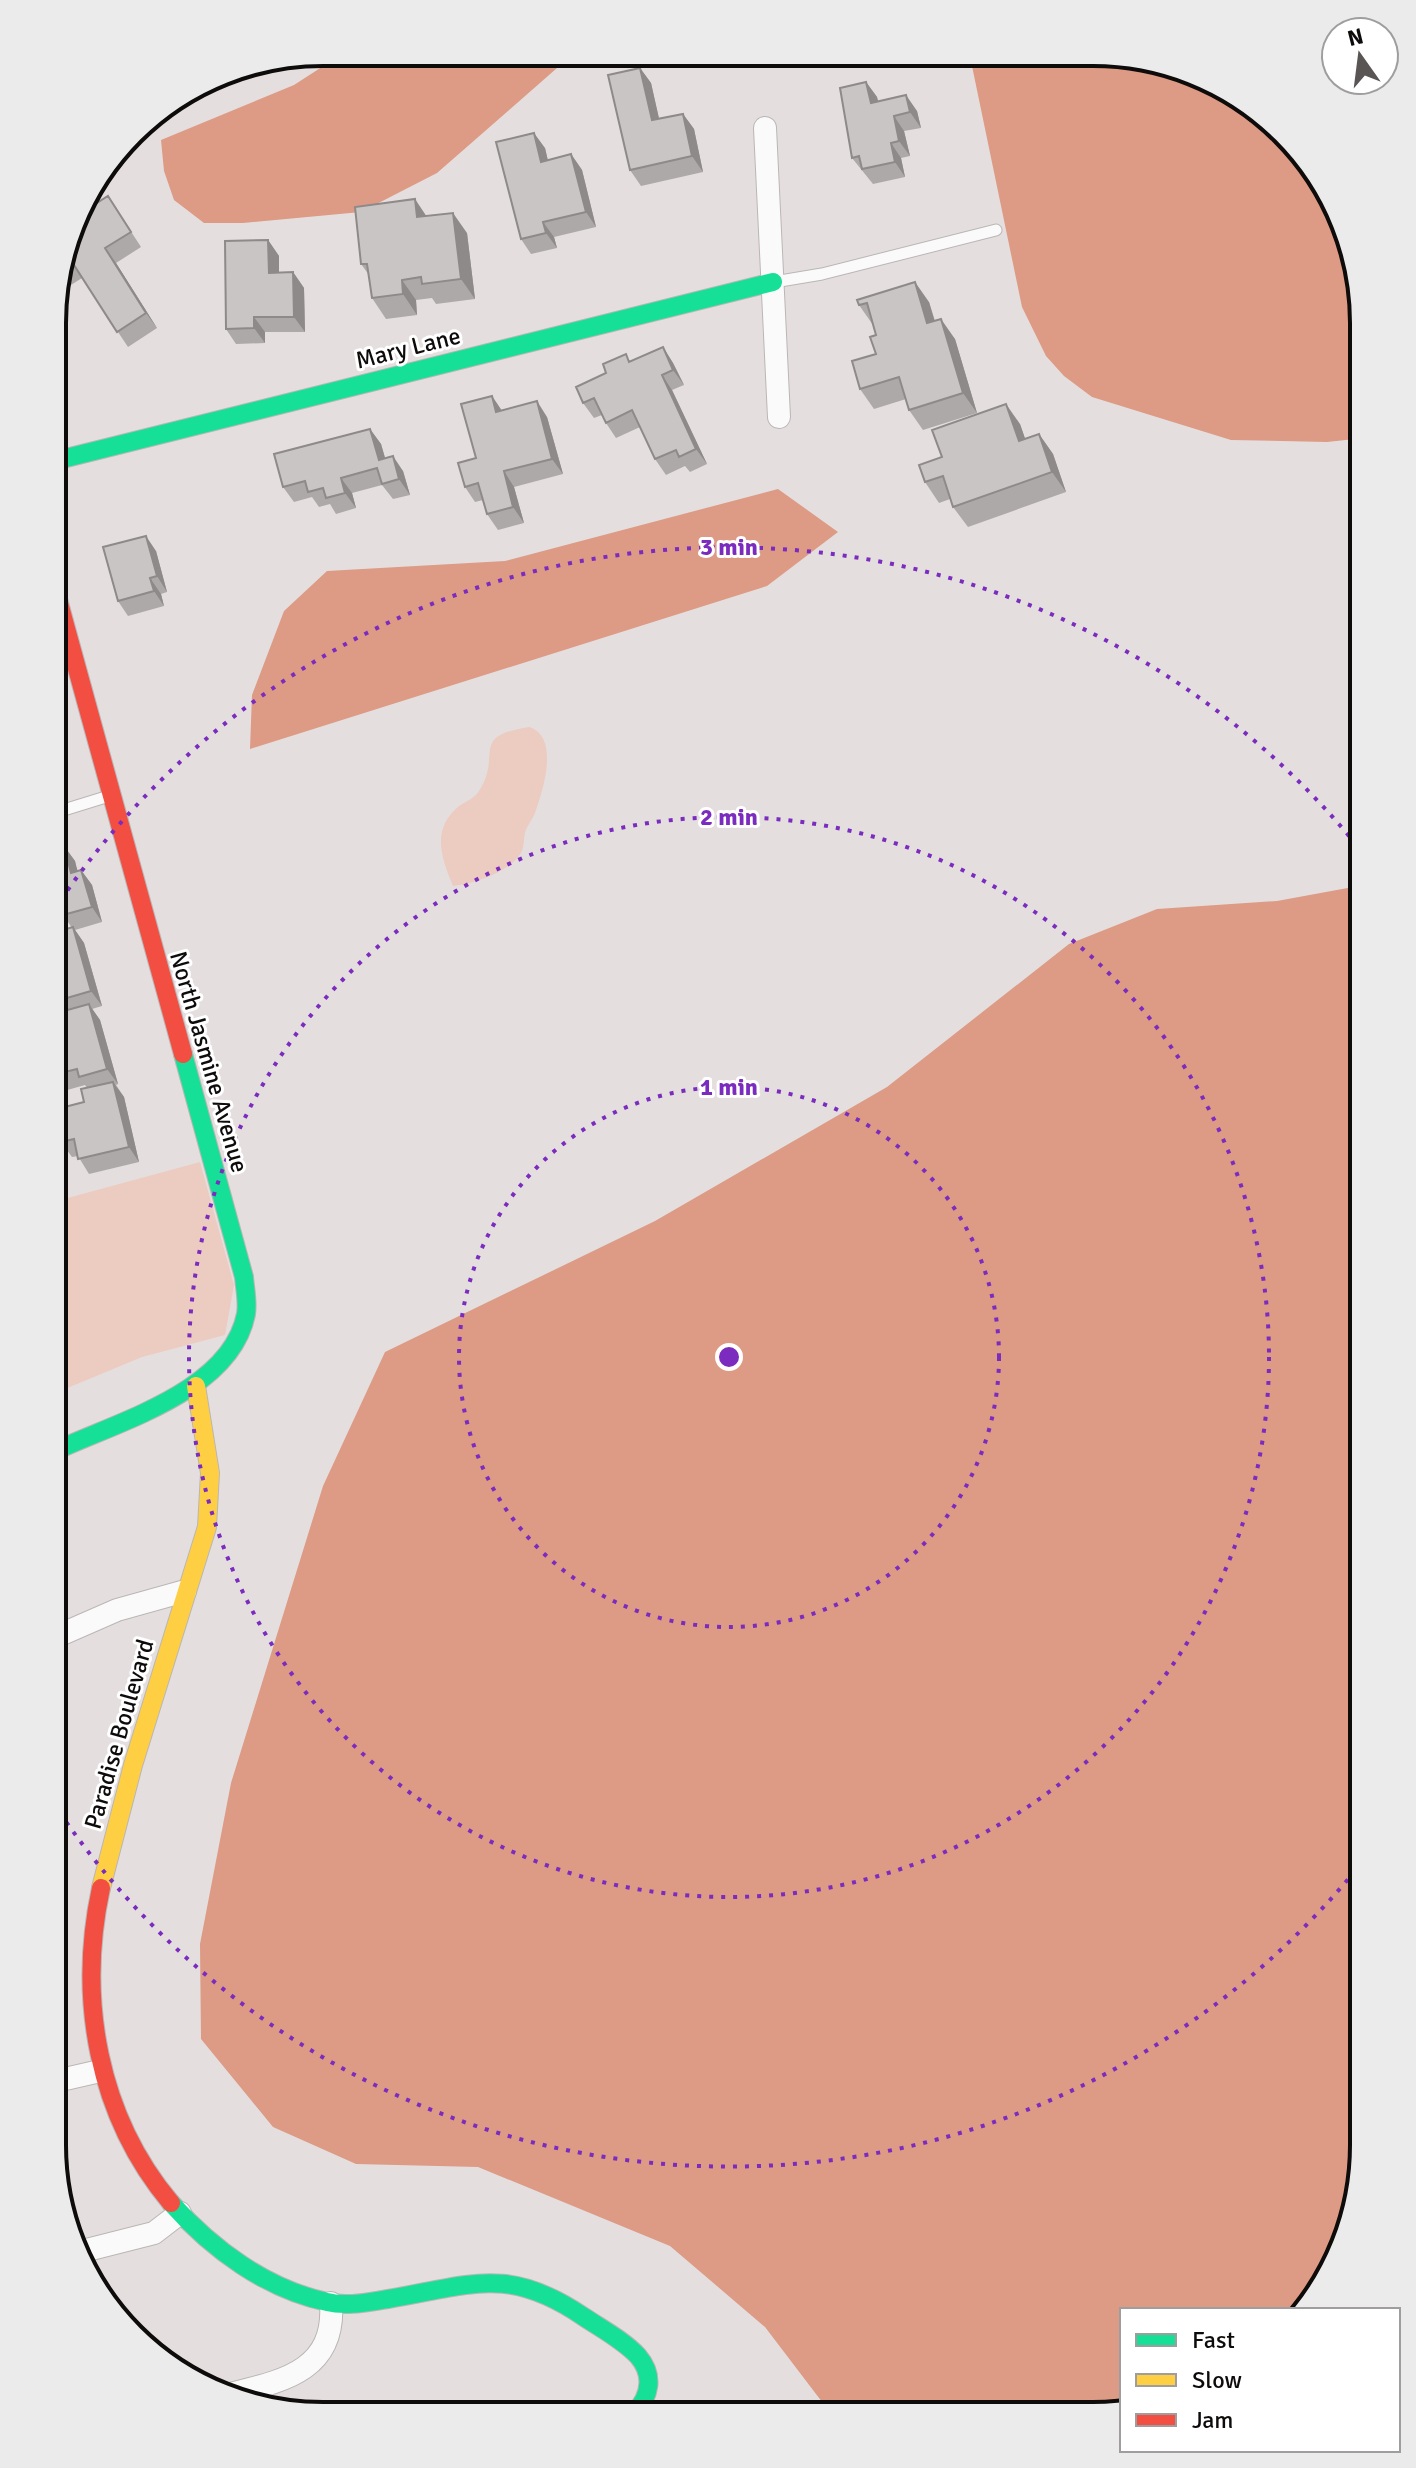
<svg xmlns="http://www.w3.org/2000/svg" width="1416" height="2468" viewBox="0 0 1416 2468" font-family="Signika,sans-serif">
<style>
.green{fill:#eccbc1}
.water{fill:#dd9a85}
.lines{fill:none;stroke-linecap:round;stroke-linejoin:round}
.lane-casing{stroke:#bab6b5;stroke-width:13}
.street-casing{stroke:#bab6b5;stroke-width:24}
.fast-casing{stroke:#bab6b5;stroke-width:20}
.slow-casing{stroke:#bab6b5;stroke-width:20}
.jam-casing{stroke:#bab6b5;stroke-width:20}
.lane{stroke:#fbfafa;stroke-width:11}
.street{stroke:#fbfafa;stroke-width:22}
.fast{stroke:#16e098;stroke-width:18}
.slow{stroke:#ffcf43;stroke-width:18}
.jam{stroke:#f24e42;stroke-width:18}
.wall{fill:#ada9a9}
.shaded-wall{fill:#8d8a89}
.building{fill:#c9c5c4;stroke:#8d8a89;stroke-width:2}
.ring{fill:none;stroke:#7b2cbf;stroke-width:4;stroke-dasharray:4 8}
.labels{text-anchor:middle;stroke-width:6;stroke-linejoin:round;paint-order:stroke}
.street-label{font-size:24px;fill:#0e0b0b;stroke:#fff}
.rim{fill:none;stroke:#0e0b0b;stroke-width:4}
.centre{fill:#7b2cbf;stroke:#fff;stroke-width:4}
.ring-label{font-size:24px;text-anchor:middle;font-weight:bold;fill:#7b2cbf;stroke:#fff;stroke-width:6;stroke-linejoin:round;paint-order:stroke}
</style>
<rect width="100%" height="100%" fill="#e4dfde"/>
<path class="green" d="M530,727C559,738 544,787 536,810C534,818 527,825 525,833C523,841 525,848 519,856C506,873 473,884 453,886C441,857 431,829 459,806C465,802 475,798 479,791C503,754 468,736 530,727Z
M200,1162L234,1285L225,1335L142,1357L53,1394V1202Z"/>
<path class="water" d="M345,52L573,54L437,173L361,212L243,223H204L174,200L164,171L161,140L294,85Z
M965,56L1146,57L1271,119L1349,235L1364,323V438L1327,442L1231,440L1092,397L1064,376L1046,356L1022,307L972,66Z
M778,489L838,532L767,586L250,749L252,695L284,611L327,571L505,561Z
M1364,885L1363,2163L1344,2248L1308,2310H1122V2411L1093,2416L832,2415L765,2327L670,2246L478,2167L356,2164L273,2127L201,2039L200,1944L231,1783L323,1486L385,1352L655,1221L887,1087L1069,944L1157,909L1277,901Z"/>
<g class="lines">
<defs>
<path id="lane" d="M774,282L822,274L996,230
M54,813L109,796"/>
<path id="street" d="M765,128L779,417
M53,1638L117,1610L185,1591
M52,2082L100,2071
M79,2252L154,2233L180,2213
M222,2396C276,2382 336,2375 331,2303"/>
<path id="fast" d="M54,461L773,282
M53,1452C116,1422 231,1392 246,1314C248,1302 245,1289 244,1277L183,1054
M171,2203C212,2249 266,2289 327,2302C347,2307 368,2302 388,2299C471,2285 508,2265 584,2317C602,2329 623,2340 638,2356C655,2376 650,2397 633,2415"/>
<path id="slow" d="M101,1888L133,1765L207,1527L210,1473L196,1386"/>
<path id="jam" d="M54,585L183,1054
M101,1888C77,1999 98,2116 171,2203"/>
</defs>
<use href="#lane" class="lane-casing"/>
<use href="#street" class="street-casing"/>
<use href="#fast" class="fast-casing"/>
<use href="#slow" class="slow-casing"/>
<use href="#jam" class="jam-casing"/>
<use href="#lane" class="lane"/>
<use href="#street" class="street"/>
<use href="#fast" class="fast"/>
<use href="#slow" class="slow"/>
<use href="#jam" class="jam"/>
</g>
<path class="wall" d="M640,68L651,83L659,119L683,114L694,129L703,172L641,186L630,170Z
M866,82L877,97L878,101L917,111L921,128L904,131L910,156L901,158L905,177L873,184L852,158Z
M545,148L548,161L571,154L582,170L596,227L554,237L557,248L531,254L521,239Z
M108,196L141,247L116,263L157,328L128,347L82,278L63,290L57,280L78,209L81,213Z
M467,233L475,299L436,304L432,298L416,300L417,315L386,319L372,298L369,275L361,264Z
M268,240L279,256V273L293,272L304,288L305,332H265V343L236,344L226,329Z
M857,300L929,302L935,321L955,339L977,413L923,430L909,410L906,399L874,409L860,389L876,354V335L873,325L859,305Z
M663,347L673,363L684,385L672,390L707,464L690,472L685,466L666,475L655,459L640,427L616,438L606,423L602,415L594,418L583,403L631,362Z
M492,396L502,411L547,417L563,474L514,487L524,523L498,530L487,514L483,500L475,502L465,487L476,458Z
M1020,424L1025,439L1039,434L1053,454L1066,492L968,527L953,507L950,499L939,503L925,482L942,457Z
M370,429L381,444L385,458L403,471L410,495L393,499L382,485L352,493L356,508L336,514L330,504L319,507L312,497L294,502L283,487Z
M156,551L167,592L161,594L164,606L128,616L118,601Z
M64,846L75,861L77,871L81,870L92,885L102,922L75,930L84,943L102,1006L92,1009L100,1020L118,1084L116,1085L124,1097L139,1162L89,1174L78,1156L72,1157L61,1142L84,1102L87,1088L85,1085L53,1094V933L72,928L68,922L53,925L54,848Z"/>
<path class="shaded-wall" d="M640,68L651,83L663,136L652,120Z
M866,82L877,97L882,118L871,103Z
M906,95L917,111L921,128L910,112Z
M683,114L694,129L703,172L692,156Z
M894,116L904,131L910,156L899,141Z
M534,133L545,148L552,178L541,162Z
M891,143L901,158L905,177L895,162Z
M571,154L582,170L596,227L586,212Z
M415,199L429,220L417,217Z
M453,213L467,233L475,299L461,279Z
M543,222L554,237L557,248L546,233Z
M268,240L279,256V288L269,273Z
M105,248L116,263L157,328L146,313Z
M293,272L304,288L305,332L294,317Z
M402,280L416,300L417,315L403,294Z
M915,282L929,302L941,343L927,323Z
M254,317L265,332V343L254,328Z
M941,319L955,339L977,413L963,393Z
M663,347L673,363L684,385L673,370Z
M662,375L672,390L707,464L696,449Z
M492,396L502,411L496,412Z
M537,401L547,417L563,474L552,459Z
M1006,404L1020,424L1033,461L1019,441Z
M370,429L381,444L390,475L379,460Z
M1039,434L1053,454L1066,492L1052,472Z
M393,456L403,471L410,495L399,479Z
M504,471L514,487L524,523L513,507Z
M341,478L352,493L356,508L345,493Z
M146,536L156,551L167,592L157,576Z
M150,578L161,594L164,606L154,591Z
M64,846L75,861L82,888L71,873Z
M81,870L92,885L102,922L92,907Z
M73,927L84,943L102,1006L91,991Z
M89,1004L100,1020L118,1084L107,1069Z
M113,1082L124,1097L139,1162L129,1147Z"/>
<path class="building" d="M640,68L652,120L683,114L692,156L630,170L608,75Z
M866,82L871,103L906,95L910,112L894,116L899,141L891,143L895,162L862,169L859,156L852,158L840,88Z
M534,133L541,162L571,154L586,212L543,222L546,233L521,239L496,142Z
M108,196L131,232L105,248L146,313L117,332L72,262L60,270L78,209L81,213Z
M415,199L417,217L453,213L461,279L422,284L421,277L402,280L403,294L372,298L367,264H361L355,207Z
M268,240L269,273L293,272L294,317H254V328L226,329L225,241Z
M915,282L927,323L941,319L963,393L909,410L899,377L860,389L852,361L876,354L870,337L876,335L867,303L859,305L857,300Z
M663,347L673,370L662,375L696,449L679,457L676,450L655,459L632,410L606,423L594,398L583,403L576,387L606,373L603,364L626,354L629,362Z
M492,396L496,412L537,401L552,459L504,471L513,507L487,514L478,483L465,487L458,463L476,458L461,404Z
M1006,404L1019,441L1039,434L1052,472L953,507L943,476L925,482L919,465L942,457L932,430Z
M370,429L379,460L393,456L399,479L382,484L377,468L341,478L345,493L326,498L323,488L308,492L305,481L283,487L274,454Z
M146,536L157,576L150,578L154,591L118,601L103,547Z
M64,846L71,873L81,870L92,907L63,915L61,905L54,907V848Z
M73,927L91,991L53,1002V933Z
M89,1004L107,1069L79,1077L77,1069L53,1075V1014Z
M113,1082L129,1147L78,1159L74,1139L61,1142L53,1110L84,1102L81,1089Z"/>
<g class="ring">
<circle cx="729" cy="1357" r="270"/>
<circle cx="729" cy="1357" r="540"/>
<path d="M1363 1861A810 810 0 0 1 54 1804M54 910A810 810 0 0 1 1363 853"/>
</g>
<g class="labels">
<g class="street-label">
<text transform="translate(408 348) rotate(-14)" y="8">Mary Lane</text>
<text transform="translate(209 1062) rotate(74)" y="8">North Jasmine Avenue</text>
<text transform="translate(119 1734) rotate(-74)" y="8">Paradise Boulevard</text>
</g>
</g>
<path d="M0 0H1416V2468H0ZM323 66H1093A257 257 0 0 1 1350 323V2145A257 257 0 0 1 1093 2402H323A257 257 0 0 1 66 2145V323A257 257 0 0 1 323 66Z" fill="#ecebeb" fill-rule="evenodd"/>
<path class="rim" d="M323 66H1093A257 257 0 0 1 1350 323V2145A257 257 0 0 1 1093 2402H323A257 257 0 0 1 66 2145V323A257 257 0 0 1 323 66Z"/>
<circle cx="729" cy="1357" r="12" class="centre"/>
<g class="ring-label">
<text x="729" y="555">3 min</text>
<text x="729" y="825">2 min</text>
<text x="729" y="1095">1 min</text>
</g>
<rect x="1120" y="2308" width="280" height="144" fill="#ffffff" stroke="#9f9d9d" stroke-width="2"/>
<rect x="1136" y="2334" width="40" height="12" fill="#16e098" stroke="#9f9d9d" stroke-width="2"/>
<text x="1192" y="2348" font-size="24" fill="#0e0b0b">Fast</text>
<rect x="1136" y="2374" width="40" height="12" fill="#ffcf43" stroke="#9f9d9d" stroke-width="2"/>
<text x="1192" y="2388" font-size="24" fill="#0e0b0b">Slow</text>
<rect x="1136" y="2414" width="40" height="12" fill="#f24e42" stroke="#9f9d9d" stroke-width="2"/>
<text x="1192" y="2428" font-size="24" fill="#0e0b0b">Jam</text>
<g transform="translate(1360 56) rotate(346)"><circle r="38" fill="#ffffff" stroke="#9f9d9d" stroke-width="2"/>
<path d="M0-6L14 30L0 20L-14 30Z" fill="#595555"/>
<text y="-12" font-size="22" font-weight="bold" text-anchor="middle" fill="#0e0b0b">N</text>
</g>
</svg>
